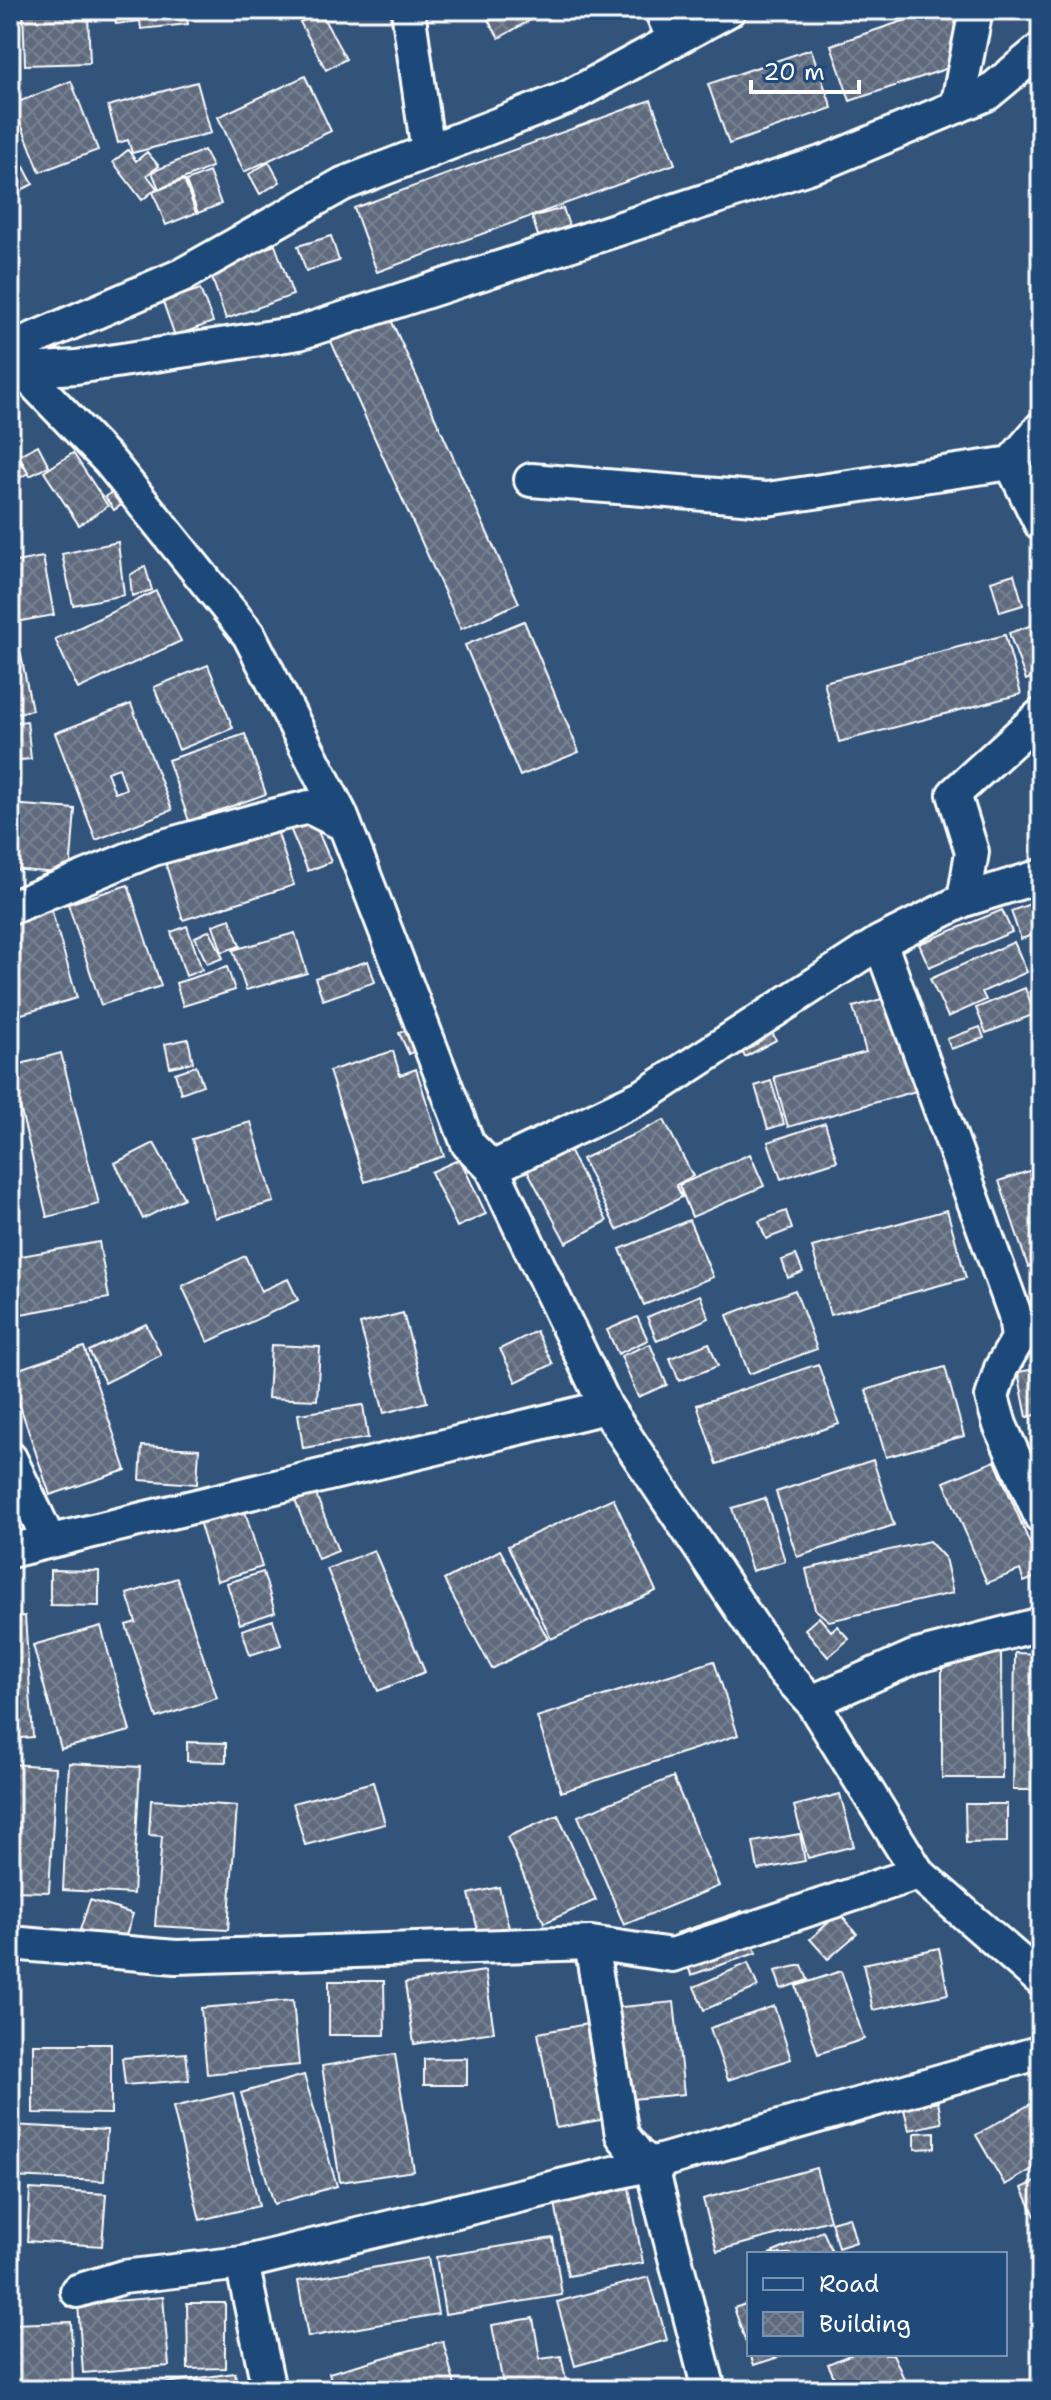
<svg xmlns="http://www.w3.org/2000/svg" width="1051" height="2400" viewBox="0 0 1051 2400" font-family="'Shantell Sans',sans-serif">
<style>
.building{fill:url(#building-cross-hatch);stroke:#fff;stroke-width:2;fill-rule:evenodd}
.lines{fill:none;stroke-linecap:round;stroke-linejoin:round}
.minor-casing{stroke:#fff;stroke-width:38}
.minor{stroke:#1f4a7a;stroke-width:32}
</style>
<defs>
<pattern id="building-cross-hatch" width="8" height="8" patternUnits="userSpaceOnUse" patternTransform="scale(2)"><rect width="8" height="8" fill="#5f6b7e"/><path d="M0 0l8 8M0 8l8-8" fill="none" stroke="#778191"/></pattern>
</defs>
<rect width="100%" height="100%" fill="#32547b"/>
<filter id="ink" filterUnits="userSpaceOnUse"><feTurbulence type="fractalNoise" baseFrequency=".0125" numOctaves="2"/><feDisplacementMap in="SourceGraphic" scale="16" xChannelSelector="R" yChannelSelector="G"/><feConvolveMatrix kernelMatrix="1 2 1 2 8 2 1 2 1" color-interpolation-filters="sRGB"/></filter>
<g filter="url(#ink)">
<path class="building" d="M23,10H61L62,16L88,14L90,63L25,65Z
M114,10H186L188,24L141,29L140,21L116,24Z
M494,10H529L534,18L499,38L485,15Z
M936,10H965L981,57L850,101L831,45Z
M994,10H1021L998,19Z
M320,12L346,59L326,70L300,22Z
M811,49L832,108L729,144L708,84Z
M305,76L331,131L244,172L218,117Z
M71,81L98,150L40,172L13,104Z
M197,82L211,133L132,153L128,140L118,143L108,106Z
M651,100L675,164L377,272L354,208Z
M128,150L136,161L147,152L159,166L147,175L157,188L142,200L113,162Z
M204,150L212,167L159,189L152,172Z
M269,162L280,182L260,194L249,174Z
M24,167L33,184L10,196V175Z
M209,172L221,204L198,213L186,181Z
M184,180L196,213L166,225L153,192Z
M563,208L571,232L540,242L532,217Z
M331,236L339,261L306,271L298,246Z
M275,245L293,295L226,319L209,269Z
M200,289L213,322L175,336L163,302Z
M382,300L519,603L461,629L324,326Z
M38,445L49,466L30,476L19,455Z
M15,453L28,473L10,484V457Z
M73,453L108,506L79,525L44,472Z
M117,488L127,501L114,510L105,497Z
M10,513L17,532L10,535Z
M118,542L124,595L73,605L62,554Z
M43,557L54,615L10,623V563Z
M145,566L152,590L132,596L130,575Z
M1014,574L1023,605L1000,612L991,581Z
M156,591L181,641L78,689L55,639Z
M524,621L579,752L520,776L465,645Z
M1041,622V674L1026,680L1009,633Z
M1005,635L1021,694L839,742L824,682Z
M19,645L32,710L10,715V647Z
M208,665L233,728L179,750L154,687Z
M131,704L172,810L96,840L55,733ZM119,768L126,789L115,793L107,772Z
M27,721L31,759L10,761V723Z
M245,734L266,794L189,821L168,760Z
M10,804L75,809L70,874L10,869Z
M312,817L331,862L308,871L289,826Z
M276,827L294,885L183,920L165,862Z
M43,881L77,998L18,1015L10,986V890Z
M128,885L161,986L101,1005L68,904Z
M1041,900V932L1021,939L1011,911Z
M1002,910L1012,932L929,967L919,944Z
M230,919L240,946L222,952L213,925Z
M187,926L202,970L186,976L171,932Z
M210,930L223,958L207,964L195,937Z
M295,933L307,973L246,990L233,950Z
M1014,942L1027,972L982,992L986,1000L948,1017L930,979Z
M368,961L375,982L323,1000L315,978Z
M227,967L235,990L183,1006L176,983Z
M1025,988L1035,1014L986,1033L976,1008Z
M896,995L923,1089L788,1127L774,1077L866,1052L853,1007Z
M769,1026L776,1040L745,1057L738,1043Z
M980,1027L984,1038L951,1049L947,1039Z
M408,1029L418,1049L409,1054L399,1033Z
M188,1039L193,1062L170,1067L165,1044Z
M393,1051L400,1075L416,1069L444,1156L365,1182L329,1071Z
M61,1053L99,1204L47,1217L10,1067Z
M196,1066L203,1085L181,1093L175,1073Z
M771,1081L784,1124L768,1129L755,1086Z
M664,1120L693,1176L676,1185L682,1197L617,1230L582,1159Z
M251,1122L274,1202L215,1218L192,1139Z
M825,1123L837,1161L781,1179L768,1142Z
M154,1143L184,1198L143,1219L115,1163Z
M566,1145L607,1221L566,1243L525,1166Z
M750,1154L764,1186L692,1217L679,1185Z
M460,1159L486,1214L457,1227L431,1172Z
M10,1165L15,1197H10Z
M1041,1167V1263L1028,1267L999,1181Z
M947,1210L966,1278L830,1315L812,1247Z
M786,1211L792,1229L766,1239L759,1221Z
M689,1220L713,1277L644,1305L620,1249Z
M99,1242L109,1298L10,1316V1258Z
M796,1255L803,1272L788,1278L782,1260Z
M245,1256L261,1291L288,1279L298,1300L208,1342L182,1286Z
M795,1290L817,1349L749,1374L727,1315Z
M700,1295L709,1318L657,1341L647,1317Z
M403,1313L427,1402L384,1413L360,1324Z
M637,1317L648,1340L618,1354L607,1330Z
M146,1324L161,1355L105,1383L89,1351Z
M536,1331L553,1364L516,1382L500,1349Z
M709,1343L718,1366L679,1381L670,1358Z
M650,1344L667,1385L638,1397L621,1356Z
M271,1345L320,1347L317,1400L268,1398Z
M84,1347L126,1470L50,1495L17,1397L10,1399V1372Z
M818,1364L839,1424L717,1464L697,1405Z
M945,1367L964,1436L886,1457L866,1390Z
M1041,1368V1414L1027,1417L1018,1372Z
M363,1405L368,1438L303,1448L298,1414Z
M142,1446L199,1449L197,1484L140,1480Z
M1041,1450V1468L1034,1454Z
M873,1460L894,1525L797,1557L776,1492Z
M995,1461L1041,1570V1575L1024,1582L1020,1570L987,1583L944,1482Z
M313,1487L338,1551L318,1559L293,1495Z
M613,1498L656,1591L551,1639L508,1546Z
M765,1498L785,1561L752,1571L732,1508Z
M244,1508L262,1567L217,1581L199,1521Z
M929,1541L945,1558L953,1593L829,1621L815,1609L806,1569Z
M374,1550L425,1672L378,1691L327,1569Z
M500,1550L548,1639L492,1669L444,1580Z
M50,1570L99,1571V1606L50,1605Z
M263,1572L275,1612L240,1624L227,1583Z
M177,1578L217,1698L157,1718L126,1625L136,1622L127,1594Z
M25,1616L33,1737L10,1739V1617Z
M819,1617L831,1631L837,1626L849,1639L828,1657L805,1629Z
M273,1620L281,1645L250,1655L242,1630Z
M101,1626L130,1731L61,1749L33,1645Z
M1001,1653L1002,1778H942V1654Z
M1015,1653L1041,1654V1790H1013Z
M714,1661L738,1735L561,1792L537,1717Z
M187,1742L226,1743V1762L187,1761Z
M69,1763L140,1767L133,1894L63,1890Z
M10,1764L56,1767L49,1892L10,1891Z
M673,1777L719,1886L624,1925L578,1816Z
M373,1782L385,1824L305,1845L293,1803Z
M840,1794L854,1846L808,1858L794,1806Z
M151,1800L237,1806L228,1930L155,1926L162,1836L149,1835Z
M965,1804H1007V1842L966,1843Z
M558,1815L596,1900L544,1923L507,1837Z
M800,1834L805,1861L758,1870L753,1842Z
M499,1887L509,1928L479,1935L469,1894Z
M90,1900L133,1914L123,1944L80,1930Z
M742,1911L756,1953L691,1975L677,1933Z
M839,1913L857,1934L828,1959L810,1939Z
M939,1948L948,1994L873,2010L863,1964Z
M748,1963L758,1987L704,2010L694,1987Z
M802,1965L808,1980L781,1989L775,1971Z
M485,1971L494,2032L414,2044L405,1983Z
M841,1971L864,2039L818,2054L796,1986Z
M329,1981H384L385,2035H329Z
M293,2000L299,2065L207,2074L201,2008Z
M674,2002L684,2094L622,2100L612,2008Z
M774,2006L791,2059L728,2080L710,2028Z
M598,2022L617,2117L556,2128L538,2033Z
M33,2044H111V2114L33,2113Z
M186,2053L189,2080L125,2085L122,2058Z
M395,2054L414,2171L340,2182L322,2066Z
M467,2058V2085H424V2059Z
M304,2075L337,2186L274,2204L241,2093Z
M233,2093L259,2206L200,2220L173,2107Z
M1041,2098V2164L1005,2185L976,2135Z
M938,2102L942,2123L909,2130L904,2109Z
M10,2125L107,2130L104,2181L10,2177Z
M935,2132V2148L915,2149V2133Z
M816,2168L830,2220L717,2251L703,2199Z
M1041,2179V2229L1022,2188Z
M629,2188L643,2263L568,2276L555,2202Z
M30,2189L106,2194L102,2246L27,2241Z
M849,2217L856,2242L838,2248L831,2222Z
M823,2231L833,2254H769Z
M553,2238L562,2295L445,2314L436,2257Z
M428,2258L438,2314L308,2337L298,2281Z
M649,2277L667,2340L575,2366L557,2302Z
M163,2297L169,2366L83,2373L78,2304Z
M187,2303H225V2368L188,2369Z
M749,2303V2351L734,2308Z
M533,2318L540,2359L561,2356L568,2390H504L492,2325Z
M71,2322L73,2390H10V2324Z
M443,2341L456,2390H334L329,2373Z
M750,2354H788L754,2365Z
M852,2354H893L909,2390H840L828,2364Z
M235,2373L238,2390H116Z"/>
<g class="lines">
<defs>
<path id="minor" d="M408,10L428,152
M661,10L674,40
M957,107L976,10
M10,349L182,275L343,184L569,97L729,10
M10,358L109,461L249,635L341,815L468,1144L492,1168L606,1407L779,1666L812,1702L918,1873L1041,1980
M10,371L76,367L299,333L827,161L987,94L1041,49
M1011,463L1041,428
M531,480L767,499L1011,463L1041,524
M964,900L972,852L954,794L1041,715
M10,908L153,849L272,816L309,807L345,825
M880,942L1015,1315L1018,1339L1001,1368L992,1397L1000,1425L1041,1517
M492,1168L645,1095L880,942L964,900L1041,876
M10,1458L49,1541
M10,1551L606,1407
M812,1702L914,1657L1041,1624
M10,1943L176,1957L591,1943L672,1955L918,1873
M591,1943L622,2135L638,2155L651,2164L709,2390
M242,2263L269,2390
M77,2291L123,2277L242,2263L651,2164L1041,2052"/>
</defs>
<use href="#minor" class="minor-casing"/>
<use href="#minor" class="minor"/>
</g>
</g>
<rect width="1051" height="2400" fill="none" stroke="#1f4a7a" stroke-width="40"/>
<rect x="20" y="20" width="1011" height="2360" fill="none" stroke="#fff" stroke-width="3" filter="url(#ink)"/>
<rect x="747" y="2252" width="260" height="104" fill="#1f4a7a" stroke="#7992af" stroke-width="2"/>
<rect x="763" y="2278" width="40" height="12" fill="#1f4a7a" stroke="#7992af" stroke-width="2"/>
<text x="819" y="2292" font-size="24" fill="#ffffff">Road</text>
<rect x="763" y="2312" width="40" height="24" fill="url(#building-cross-hatch)" stroke="#7992af" stroke-width="2"/>
<text x="819" y="2332" font-size="24" fill="#ffffff">Building</text>
<path d="M751 80v12h108v-12" fill="none" stroke="#ffffff" stroke-width="4"/>
<text x="763" y="80" font-size="24" fill="#ffffff" stroke="#1f4a7a" stroke-width="6" paint-order="stroke">20 m</text>
</svg>
